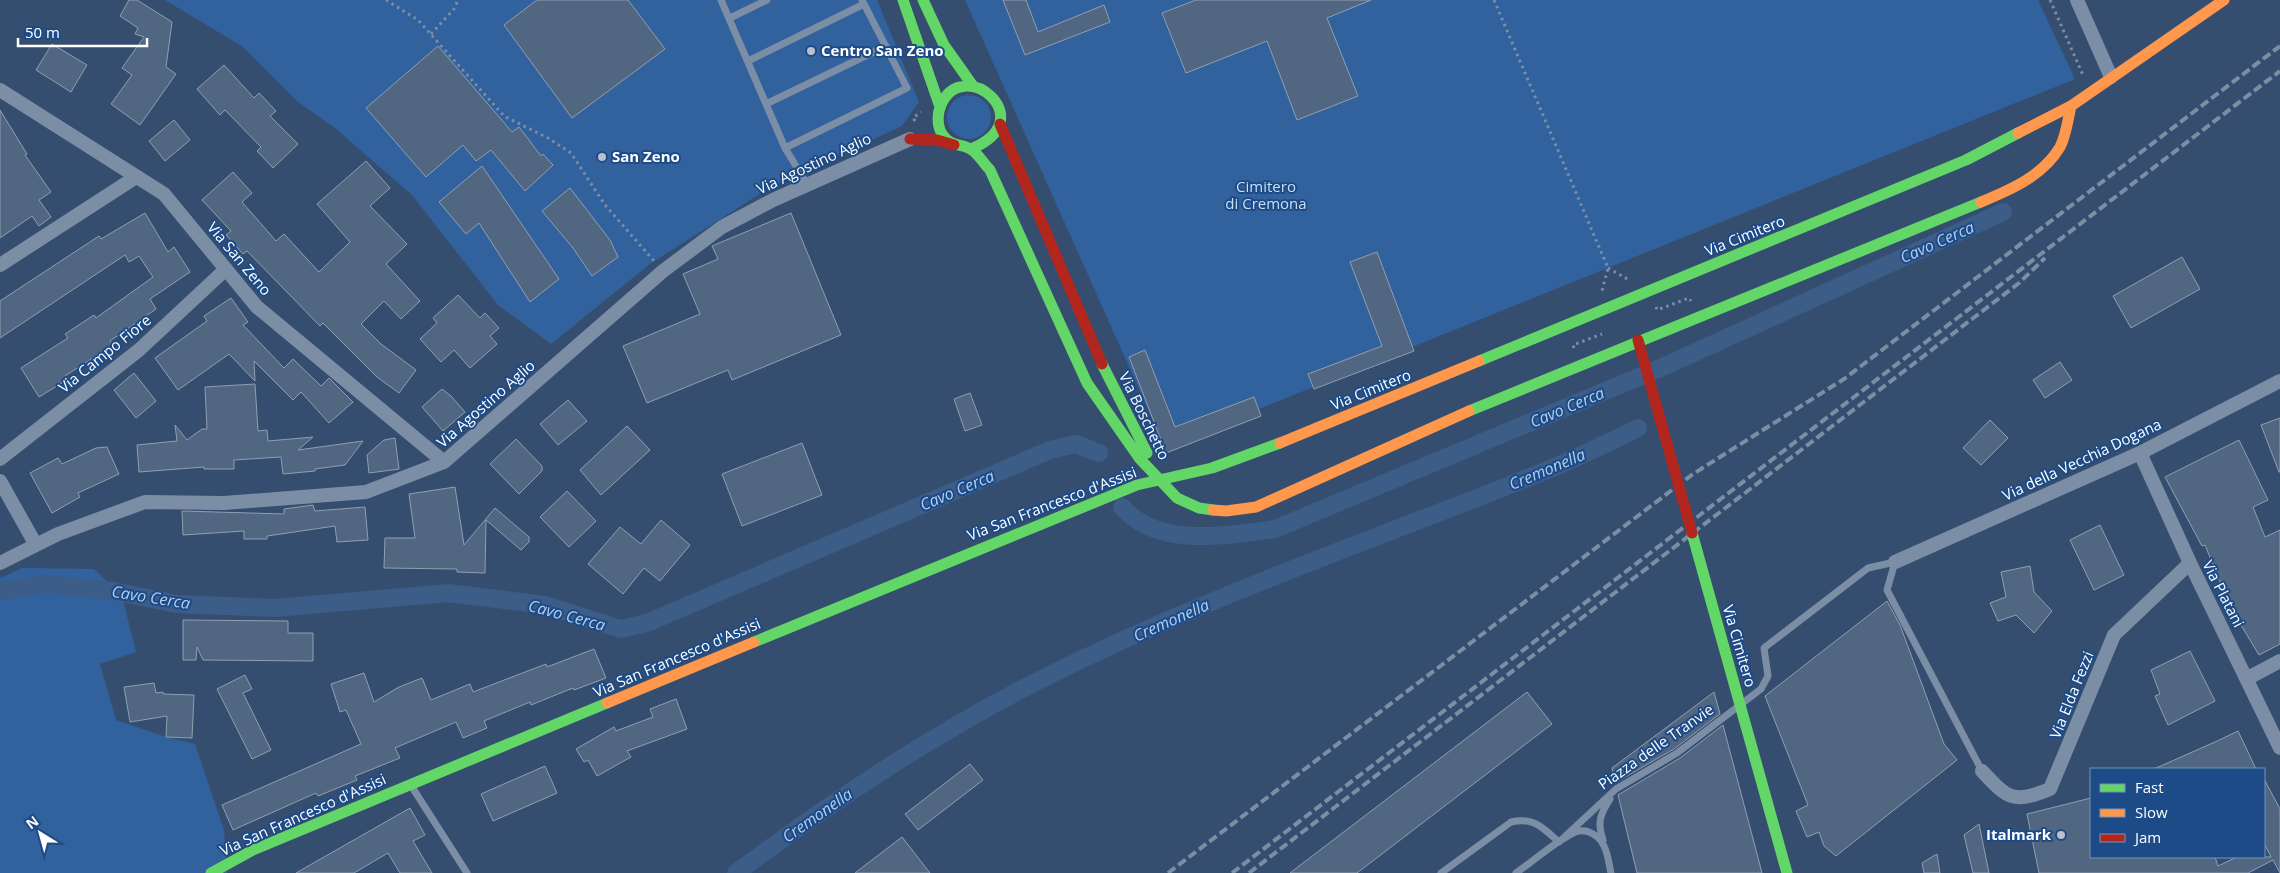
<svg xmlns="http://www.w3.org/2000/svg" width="2280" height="873" viewBox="0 0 2280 873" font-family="'Open Sans',sans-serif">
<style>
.green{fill:#32629d}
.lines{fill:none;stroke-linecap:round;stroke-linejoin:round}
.canal{stroke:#3c5d88;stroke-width:18}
.building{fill:#516680;stroke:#909fb2}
.path{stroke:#7c8ea5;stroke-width:3;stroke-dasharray:2.5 4;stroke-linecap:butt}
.lane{stroke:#7c8ea5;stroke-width:7}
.street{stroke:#7c8ea5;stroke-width:14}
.fast{stroke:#63d668;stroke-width:11}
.slow{stroke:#ff974d;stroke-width:11}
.jam{stroke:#b3261e;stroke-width:11}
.rail{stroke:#7c8ea4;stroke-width:4;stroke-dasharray:9 4;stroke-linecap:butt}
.fast-bridge{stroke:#63d668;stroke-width:11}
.jam-bridge{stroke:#b3261e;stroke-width:11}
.poi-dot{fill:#b8c1cd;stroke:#1d4b87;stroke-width:2}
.labels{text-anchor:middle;stroke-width:4;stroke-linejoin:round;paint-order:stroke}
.poi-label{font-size:15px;font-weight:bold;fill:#fff;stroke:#1d4b87;text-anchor:start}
.street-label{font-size:15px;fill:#fff;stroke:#1d4b87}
.park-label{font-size:15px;fill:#cbdff8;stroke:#1d4b87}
.water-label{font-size:16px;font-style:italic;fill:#b2cff2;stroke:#1d4b87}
</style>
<rect width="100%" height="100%" fill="#354e6f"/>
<path class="green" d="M165,0H877L919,102L902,126L774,185L650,264L551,344L498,305L412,195L335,128L297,101L243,47Z
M965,0H2038L2075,79L1165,447Z
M947 117a22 22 0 1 1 44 0a22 22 0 1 1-44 0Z
M22,568L94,569L122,596L136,652L100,664L116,720L166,737L195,744L224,830L227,873H0V578Z"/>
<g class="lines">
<path class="canal" d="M1122,507C1159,549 1227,535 1275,529L1665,366L2003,212
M0,591L47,584L113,591L177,604L275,608L448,593L545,605L621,629L647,623L1050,450L1076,444L1099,453
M736,873C839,796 946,725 1062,669C1219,592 1384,536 1545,471C1577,458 1607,443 1638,428"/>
</g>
<path class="building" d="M129,0H137L172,22L166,67L176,74L140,125L111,104L132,75L122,68L144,37L135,34L138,28L120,16Z
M537,0H628L665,49L572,118L504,25Z
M1003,0H1026L1038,32L1104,5L1110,22L1025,55Z
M1196,0H1371L1327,18L1358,96L1297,120L1267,41L1186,73L1162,13Z
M52,44L87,65L71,92L36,70Z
M438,46L512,132L519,127L541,156L543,154L553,165L525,191L491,150L476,161L463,145L426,177L366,108Z
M224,65L254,98L259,93L276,111L270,116L298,144L273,168L257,151L261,147L225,110L220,115L197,89Z
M0,110L27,154L25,155L51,192L39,200L51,217L39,226L32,216L0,238Z
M174,120L190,140L165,161L149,141Z
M366,161L390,188L370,206L407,244L386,264L420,301L401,319L384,301L361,324L381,344L416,370L399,393L377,377L323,323L320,326L247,251L243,254L226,235L231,231L202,200L233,172L252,193L242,202L276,241L284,234L319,272L350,242L317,204Z
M482,166L559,279L530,302L479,223L466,234L439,202Z
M570,188L610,240L618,257L592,276L573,248L542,211Z
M145,213L168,252L174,247L190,272L150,299L156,309L110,341L113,345L65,376L67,380L39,397L21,368L68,338L65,334L94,315L96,318L153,277L139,256L129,262L125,255L0,338V301L99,236L101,239Z
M791,213L841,335L732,380L728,370L647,403L623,346L700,314L683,274L718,259L712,246Z
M1377,252L1414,351L1314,389L1308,374L1382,346L1350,262Z
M2182,257L2200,289L2131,328L2113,296Z
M458,295L480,318L485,313L499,328L490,336L497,344L470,368L454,350L441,362L420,339L437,323L433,318Z
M231,298L248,322L243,325L284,368L293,359L321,386L329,378L353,402L329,423L301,392L293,400L254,361L255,381L229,354L178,390L155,358L207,321L204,316Z
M1145,350L1175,427L1254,397L1261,416L1166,453L1129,357Z
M2060,362L2072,380L2045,398L2033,380Z
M134,373L156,401L136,418L114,390Z
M255,384L258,431L267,430L268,441L313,437L298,450L363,441L345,465L315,469V471L283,474L281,457L234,460V469H204V467L139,472L137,445L177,441L175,425L187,440L202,429H207L205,387Z
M442,389L451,396L465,412L443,431L422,407Z
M970,393L982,425L965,431L954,399Z
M568,400L587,421L558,445L540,424Z
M2280,418V472H2279L2261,425Z
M1990,420L2008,438L1981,465L1963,448Z
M627,426L650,450L601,495L580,470Z
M395,438L399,469L369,473L367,455L384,440Z
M516,439L542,466V471L519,494L490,464Z
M2239,440L2268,500L2253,507L2265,537L2280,530V644L2259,655L2230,607L2205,545L2202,546L2165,477Z
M802,443L822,495L742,526L722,474Z
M107,447L119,474L78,493L80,497L52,513L30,473L58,458L62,464L96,448Z
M455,487L464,545L495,508L529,537V542L521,550L486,520L485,573L457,572V569L384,568L385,538H415L409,494Z
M567,491L596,521L569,547L540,517Z
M313,505L315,511L365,507L368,540L337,542L335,526L267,536V539H244V531L183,535L182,511L284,514V509Z
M661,520L690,545L660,581L644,568L623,594L588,564L620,527L641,544Z
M2100,525L2124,575L2094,590L2070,540Z
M2030,566L2034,592L2052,611L2034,633L2016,615L1998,621L1990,603L2006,597L2001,572Z
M1887,601L1900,625L1944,744L1957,760L1836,856L1824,846L1819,832L1807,837L1796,811L1808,805L1765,696Z
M183,620L288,621V633H313V661L203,660L197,647L196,660H183Z
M594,649L606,678L574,690L573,688L531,705L530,702L484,721L487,728L463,738L456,722L395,748L400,758L355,776L357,780L318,796L316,793L233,830L222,805L361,744L346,710L340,712L331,684L364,673L374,702L399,687L422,678L431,700L470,684L473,692L546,664L547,667Z
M2190,651L2215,701L2168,725L2155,696L2160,694L2151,670Z
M245,675L252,689L243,693L271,750L252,759L217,689Z
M154,683L156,693L163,692V694L194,695L192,738L166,737L167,716L130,722L124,687Z
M1527,692L1552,724L1357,873H1290Z
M1714,692L1720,714L1674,749L1615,783L1612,768Z
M676,699L687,729L627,751L631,757L597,776L588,760L584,762L576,749L614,727L616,731L653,717L650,709Z
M1723,725L1762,873H1637L1618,795L1680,758Z
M2238,731L2256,769H2154L2215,742Z
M970,764L983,780L918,830L905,814Z
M545,766L557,793L493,821L481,794Z
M2264,779L2280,809V873L2273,860L2248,873H2039L2027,814L2091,798V857H2215L2218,866L2237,857H2271L2264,843Z
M410,808L425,835L413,841L432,873H400L388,853L354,873H296Z
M1979,824L1989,873H1973L1964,835Z
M902,837L930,873H855Z
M1937,854L1940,873H1924L1922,863Z"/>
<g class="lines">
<path class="path" d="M386,0L418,20L504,116L548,138L571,153L605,205L654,261
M1494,0L1608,268L1602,291
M2050,0L2083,75
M431,34L454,9L458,0
M915,121L913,118L921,112
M1608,268L1629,280
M1656,307L1657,310L1689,298L1691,301
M1574,348L1573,345L1602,334"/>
<path class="lane" d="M721,0L785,148L807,184
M730,18L767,0
M748,61L864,4
M766,104L886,46
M785,148L907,88L862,0
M412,787L467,873
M1603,840C1597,823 1600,814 1610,799
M1559,842L1616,789L1677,753L1761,689L1768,676L1764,648L1868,568L1895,562L1887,590L1982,771
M1441,873L1511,822C1534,817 1542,827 1559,842
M1516,873C1531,863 1564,834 1579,831C1589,829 1600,837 1604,846C1608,854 1609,864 1611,873"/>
<path class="street" d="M2077,0L2111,77
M0,90L164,194L257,307L444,462
M0,265L136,177
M2140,453L2190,563L2280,748
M0,459L139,350L226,269
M0,481L36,545
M1895,562L2140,453L2280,381
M0,563L58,534L145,502L224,503L366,492L444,462L663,271L722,227L773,200L910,139
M2248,678L2280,661
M1982,771C2008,799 2013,804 2050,789L2114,635L2190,563"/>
<path class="fast" d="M903,0L940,107
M923,0L944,45L973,86
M971,149C1044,119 962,54 941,105C937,114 937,126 942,134C951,148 962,143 972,150C979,155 984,164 990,170L1087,383L1140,459L1177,498L1199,508L1213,510
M1479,361L1966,160L2018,133
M1102,364L1147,453
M1469,411L1981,202
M754,642L1137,485L1212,468L1280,443
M211,873L253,850L607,703"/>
<path class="slow" d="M2018,133L2071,106L2224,0
M1981,202C2010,190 2043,176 2060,147C2066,136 2068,119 2071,106
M1280,443L1479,361
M1213,510L1226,511L1256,507L1469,411
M607,703L754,642"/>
<path class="jam" d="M1000,124L1102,364
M910,139L937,140L954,145"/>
<path class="rail" d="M1168,873L1693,474L1844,379L2280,46
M1232,873L2280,71
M1249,873L2019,283L2045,258"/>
<path class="fast-bridge" d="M1692,533L1787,873"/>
<path class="jam-bridge" d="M1638,340L1692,533"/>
</g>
<g class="poi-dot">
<circle cx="811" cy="51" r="5"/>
<circle cx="602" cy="157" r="5"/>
<circle cx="2061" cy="835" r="5"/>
</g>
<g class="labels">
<g class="poi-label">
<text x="821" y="56">Centro San Zeno</text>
<text x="612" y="162">San Zeno</text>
<text x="2051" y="840" text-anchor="end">Italmark</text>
</g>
<g class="street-label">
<text transform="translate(814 164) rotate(-25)" y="5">Via Agostino Aglio</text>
<text transform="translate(1745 236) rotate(-22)" y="5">Via Cimitero</text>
<text transform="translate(239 259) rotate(50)" y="5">Via San Zeno</text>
<text transform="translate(105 354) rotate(-39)" y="5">Via Campo Fiore</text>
<text transform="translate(1371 390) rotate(-22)" y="5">Via Cimitero</text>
<text transform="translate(486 404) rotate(-41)" y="5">Via Agostino Aglio</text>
<text transform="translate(1144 416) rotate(64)" y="5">Via Boschetto</text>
<text transform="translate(2082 460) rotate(-25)" y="5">Via della Vecchia Dogana</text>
<text transform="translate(1052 504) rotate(-21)" y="5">Via San Francesco d'Assisi</text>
<text transform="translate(2223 594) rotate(63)" y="5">Via Platani</text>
<text transform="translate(1739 646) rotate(74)" y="5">Via Cimitero</text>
<text transform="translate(677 658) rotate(-23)" y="5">Via San Francesco d'Assisi</text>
<text transform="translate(2072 695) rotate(-68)" y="5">Via Elda Fezzi</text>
<text transform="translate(1656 747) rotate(-35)" y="5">Piazza delle Tranvie</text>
<text transform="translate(303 815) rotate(-24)" y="5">Via San Francesco d'Assisi</text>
</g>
<g class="park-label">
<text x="1266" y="192">Cimitero<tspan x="1266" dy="17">di Cremona</tspan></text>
</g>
<g class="water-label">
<text transform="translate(1937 242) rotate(-24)" y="6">Cavo Cerca</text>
<text transform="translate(1567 407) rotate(-23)" y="6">Cavo Cerca</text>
<text transform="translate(1547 469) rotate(-23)" y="6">Cremonella</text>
<text transform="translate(957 490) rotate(-23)" y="6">Cavo Cerca</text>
<text transform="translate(151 597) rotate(9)" y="6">Cavo Cerca</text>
<text transform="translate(567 615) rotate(15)" y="6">Cavo Cerca</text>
<text transform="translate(1171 620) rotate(-24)" y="6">Cremonella</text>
<text transform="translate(817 815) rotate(-35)" y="6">Cremonella</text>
</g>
</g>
<rect x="2090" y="768" width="175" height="90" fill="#1d4b87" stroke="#7793b7"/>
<rect x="2100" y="784" width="25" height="8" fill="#63d668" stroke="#7793b7"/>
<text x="2135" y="793" font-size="15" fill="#ffffff">Fast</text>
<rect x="2100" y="809" width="25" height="8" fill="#ff974d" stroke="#7793b7"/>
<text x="2135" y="818" font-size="15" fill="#ffffff">Slow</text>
<rect x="2100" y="834" width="25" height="8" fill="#b3261e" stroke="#7793b7"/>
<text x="2135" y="843" font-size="15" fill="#ffffff">Jam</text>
<g transform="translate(40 833) rotate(323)" stroke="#1d4b87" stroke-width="4" paint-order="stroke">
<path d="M0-4L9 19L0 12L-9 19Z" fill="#ffffff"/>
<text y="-8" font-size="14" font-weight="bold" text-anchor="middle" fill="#ffffff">N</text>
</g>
<path d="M18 38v8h129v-8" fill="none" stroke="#ffffff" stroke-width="2.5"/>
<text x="25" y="38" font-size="15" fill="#ffffff" stroke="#1d4b87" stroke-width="4" paint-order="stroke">50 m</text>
</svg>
